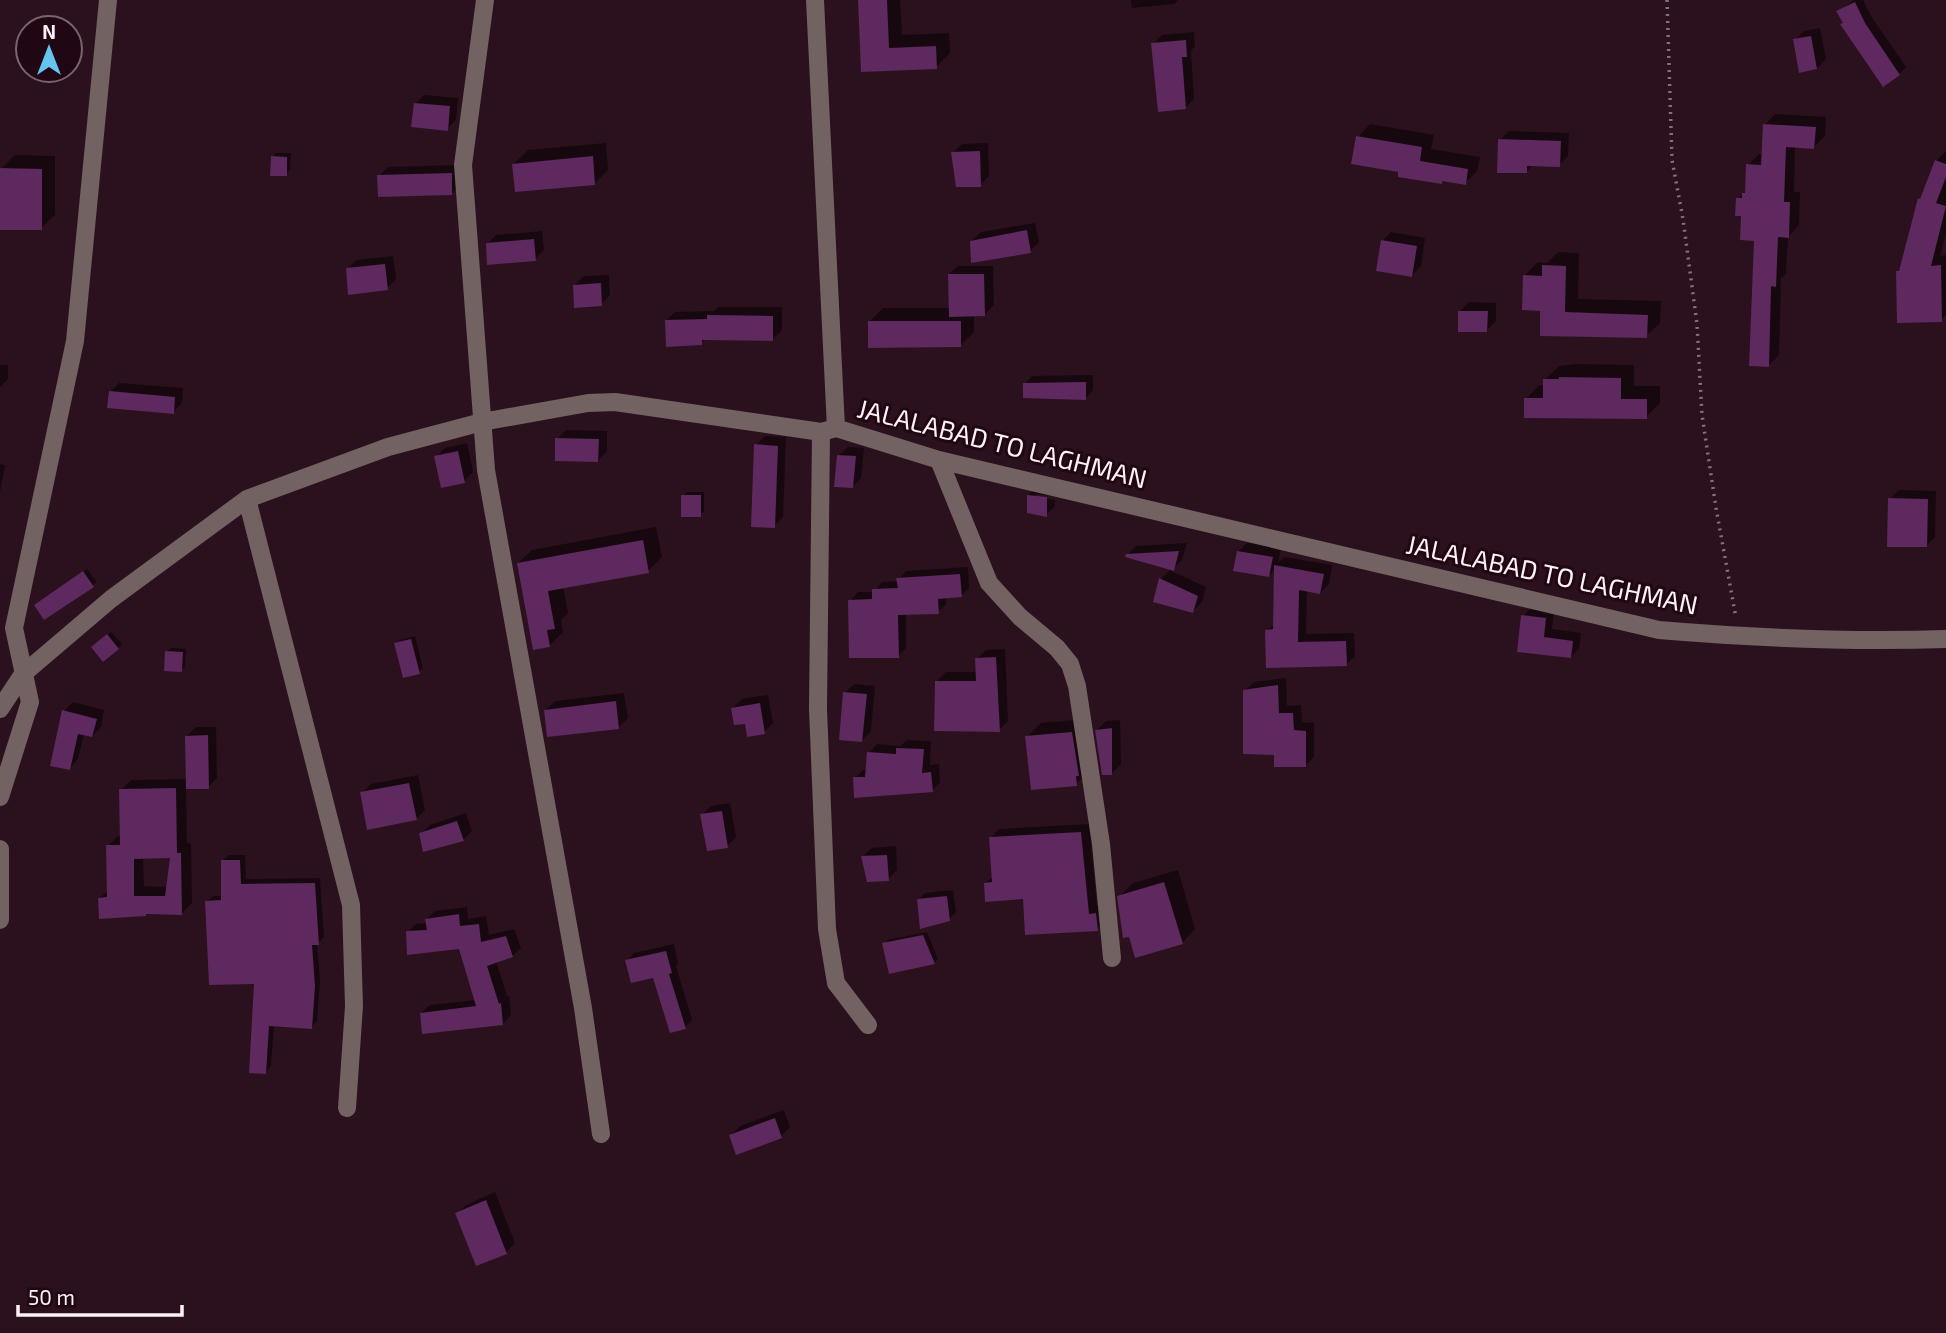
<svg xmlns="http://www.w3.org/2000/svg" width="1946" height="1333" viewBox="0 0 1946 1333" font-family="'Exo 2',sans-serif">
<style>
.shadow{fill:#0007;fill-rule:evenodd}
.building{fill:#5d295e;fill-rule:evenodd}
.lines{fill:none;stroke-linecap:round;stroke-linejoin:round}
.path{stroke:#857079;stroke-width:3.5;stroke-dasharray:2 5;stroke-linecap:butt}
.minor{stroke:#726262;stroke-width:18}
.labels{text-anchor:middle;stroke-width:6;stroke-linejoin:round;paint-order:stroke}
.street-label{font-size:26px;fill:#fef1f6;stroke:#210714}
</style>
<rect width="100%" height="100%" fill="#2b101d"/>
<path class="shadow" d="M860,0H900L902,35L949,33L950,53L936,67L863,70Z
M1131,0H1178L1174,4L1132,8Z
M1854,0H1863L1871,16L1906,67L1899,74L1839,11Z
M1820,28L1826,59L1817,68L1795,40L1804,31Z
M1194,32L1195,46L1191,51L1194,99L1185,108L1153,44L1162,35Z
M424,95L458,98L456,120L447,129L415,104Z
M1775,114L1826,117L1825,136L1814,147L1795,146L1794,192H1800L1799,225L1788,237L1786,274L1781,278L1779,355L1768,366L1756,239L1742,215L1738,199L1747,190L1748,165L1759,154H1763L1765,125Z
M1370,124L1434,135L1431,149L1480,157L1477,171L1465,183L1444,180L1441,182L1400,170L1358,137Z
M1509,131L1569,133L1568,156L1559,165H1533L1526,172L1500,140Z
M606,143L608,170L595,183L514,164L528,150Z
M988,143L989,176L980,185L953,153L962,144Z
M1946,151V234L1940,256L1946,255V315L1941,320L1897,272L1902,267L1920,199L1924,195L1936,161Z
M276,153H291L290,170L286,174L272,157Z
M15,155L55,156V215L41,228L1,169Z
M460,165L461,184L452,193L379,176L388,167Z
M1035,223L1039,242L1030,251L972,241L981,232Z
M542,231L544,250L535,259L487,244L496,235Z
M1391,232L1425,238L1421,266L1412,275L1382,241Z
M1558,252L1579,253L1578,299L1661,301L1660,323L1646,336L1542,309L1524,276L1538,262L1547,263Z
M393,256L396,279L387,288L347,269L356,260Z
M958,266H993L994,305L985,314H974V332L961,345L869,322L883,308H950L949,274Z
M609,275L610,295L601,304L575,285L584,276Z
M1469,302L1496,303V321L1487,330L1460,311Z
M718,307H782V330L773,339H706L701,343L666,321L675,312L714,311Z
M1575,364L1634,365V386H1660V403L1646,417L1526,399L1539,385H1545V380L1559,366Z
M0,365H8V379L0,387Z
M1093,375V390L1086,398L1025,384L1032,376Z
M119,383L183,388L182,403L173,412L110,392Z
M566,430L607,431V451L598,460L557,439Z
M765,436L786,437L783,517L774,526L756,445Z
M467,443L473,472L464,481L436,457L445,448Z
M848,447L864,448L861,478L852,487L839,455Z
M0,464L5,465L0,492Z
M1037,487L1055,489V496L1035,494V497L1055,500V506L1046,515L1028,495Z
M1899,490L1936,491L1935,537L1926,546L1890,499Z
M687,492H704V511L700,515L683,496Z
M656,527L662,557L648,571L563,586L568,613L561,620L563,632L549,646L518,563L532,550Z
M1187,543L1182,560L1171,571L1206,587L1202,602L1193,611L1161,579L1172,568L1127,555L1136,546Z
M1247,543L1281,548L1278,563L1284,557L1332,565L1329,584L1320,593L1307,590L1306,634L1354,633L1355,656L1346,665L1267,631L1275,623L1276,568L1269,575L1238,552Z
M968,567L969,588L961,596L946,597V604L938,612L906,613V648L898,656L850,601L858,592H874L882,582L898,581L906,571Z
M87,569L97,582L93,585L36,605Z
M1532,607L1554,610L1552,629L1581,633L1579,648L1571,657L1519,650L1523,616Z
M111,632L122,644L118,648L97,643Z
M415,636L423,668L419,672L396,644L400,640Z
M171,648L186,649L185,667L181,670L167,652Z
M1005,649L1008,721L999,730L937,681L946,672H977V659L986,650Z
M1286,678L1287,706L1301,705L1302,722L1314,723V757L1305,766L1276,753L1245,691L1254,682Z
M854,684L875,686L871,731L862,740L845,693Z
M624,693L628,718L619,727L546,710L555,701Z
M768,695L773,723L764,732L746,722L733,708L742,699Z
M73,702L104,710L101,727L92,736L84,734L78,759L70,768L64,711Z
M1086,719L1090,770L1076,784L1027,737L1041,723Z
M1120,720L1121,764L1112,773L1097,730L1106,721Z
M196,727H216L217,778L208,787H186L187,843L191,844L192,903L182,913L100,898L109,890L108,846L118,836H122L121,790L131,780L188,779L187,736ZM172,856L168,887L144,886L143,857Z
M907,740L931,741L930,765L939,764L940,782L932,791L855,778L863,770L867,769L869,753L877,744L900,746Z
M418,775L425,810L416,819L362,793L371,784Z
M730,803L736,837L727,846L702,815L711,806Z
M466,813L472,831L463,840L421,834L430,825Z
M1089,824L1097,906L1104,905L1106,920L1097,929L986,883L994,876L991,838L999,829Z
M896,846L897,870L888,879L863,856L872,848Z
M229,855H245L246,879L320,878L324,937L317,944L320,979L317,1021L312,1027L274,1025L271,1066L266,1072L256,983L207,902L213,896H223V860Z
M1178,870L1195,929L1182,943L1119,897L1133,883Z
M953,890L956,912L949,919L918,900L925,893Z
M467,907L468,919L486,916L489,935L514,929L521,948L512,956L496,961L507,996H509L511,1015L503,1024L421,1013L430,1005L476,1000L460,947L408,932L416,924L428,923L427,919L435,911Z
M927,932L938,959L934,963L884,944L888,940Z
M674,944L678,964L676,966L692,1020L685,1027L654,976L627,961L634,953Z
M784,1110L790,1127L781,1136L731,1135L740,1126Z
M495,1192L515,1243L506,1252L457,1214L466,1205Z"/>
<path class="building" d="M858,0H887L889,48L936,46L937,69L861,72Z
M1855,2L1865,23L1900,75L1883,87L1840,24L1843,23L1836,11Z
M1811,36L1817,69L1799,73L1793,39Z
M1186,40L1187,57H1182L1186,109L1158,112L1151,43Z
M414,103L450,106L448,131L411,127Z
M1763,124L1816,127L1814,149L1786,147L1784,202H1790L1789,238L1778,237L1776,287L1771,286L1769,367L1749,366L1754,241L1740,240L1741,216H1735L1736,198H1742V193H1745L1746,164L1761,165Z
M1356,136L1422,147L1420,161L1468,169L1466,185L1442,181V184L1398,177V172L1351,164Z
M1498,139L1561,141L1560,167L1527,166V173H1497Z
M980,151L981,187H956L951,152Z
M271,156L287,157V176H270Z
M593,156L595,185L515,192L512,164Z
M1935,160L1946,164V177L1936,203L1946,206L1931,266L1941,265L1942,322L1897,323L1896,271H1899L1918,198L1920,199Z
M0,168L42,169V230H0Z
M452,173V195L378,197L377,175Z
M1027,230L1031,253L971,263L970,241Z
M534,239L536,261L487,265L486,243Z
M1381,240L1417,246L1412,277L1376,271Z
M385,264L388,290L348,295L346,268Z
M1542,265L1566,266L1565,312L1648,315L1647,338L1540,336V311L1522,310L1523,275L1542,276Z
M948,274H984L985,316L949,317Z
M601,283L602,306L574,308L573,285Z
M1458,311H1488L1487,332H1458Z
M707,315L773,316V341L702,340V345L666,347L665,320L707,319Z
M868,321H961V347L868,348Z
M1559,377L1621,378V399H1647V419L1524,418V398H1543V379H1559Z
M1086,382V400L1023,398V383Z
M109,391L175,397L174,414L107,408Z
M555,438L599,439L598,462L555,461Z
M754,444L778,446L775,528L751,527Z
M458,451L465,483L441,488L434,456Z
M837,455L856,456L853,488L834,487Z
M681,495H701V517H681Z
M1027,495L1047,497V517L1027,513Z
M1888,498L1928,499L1927,547H1887Z
M643,540L649,573L548,591L555,629L547,630L550,647L533,650L517,563Z
M1179,551L1174,571L1125,557L1126,554Z
M1237,551L1273,557L1269,577L1233,571Z
M1274,565L1324,574L1320,594L1299,590L1298,642L1346,641L1347,666L1266,668L1265,630L1273,629Z
M83,571L94,587L44,620L34,605Z
M960,574L962,597L938,599L939,614L898,615L899,658H849L848,600L872,599V589L898,588L896,578Z
M1159,578L1198,596L1193,613L1153,602Z
M1521,615L1546,618L1544,637L1573,641L1571,658L1517,652Z
M107,634L119,649L103,662L91,647Z
M411,639L420,674L403,678L394,643Z
M165,651L183,652L182,672L164,671Z
M996,657L1000,732L934,731L935,681H976L975,658Z
M1278,685L1279,713H1293L1294,730L1306,731V767H1274V755L1243,754V690Z
M843,692L867,694L862,742L839,740Z
M616,701L619,729L547,737L544,710Z
M760,703L765,734L747,737L745,724L734,725L731,708Z
M62,710L97,719L92,737L78,734L70,770L50,766Z
M1112,728V775H1102L1095,730Z
M1072,732L1079,776H1076L1077,786L1031,790L1025,736Z
M208,735L209,789H186L185,736Z
M896,748L924,749L922,773L931,772L933,792L854,798L853,777H865L867,752L896,754Z
M409,783L417,820L367,830L360,792Z
M176,788L177,853H181L182,915L146,914V916L99,919L98,898L107,897L106,845H120L119,789ZM170,858L165,896H134V859Z
M722,811L728,848L707,851L700,814Z
M457,821L464,841L423,852L419,833Z
M1081,832L1089,914L1096,913L1098,931L1025,935L1023,899L985,902L984,883L992,882L989,837Z
M887,855L889,881L867,882L861,856Z
M221,860H240L241,884L315,883L319,945H312L315,986L312,1029L269,1026L266,1074L249,1073L254,984L209,985L205,901L221,900Z
M1164,882L1183,944L1135,958L1129,937L1123,938L1117,896Z
M947,896L950,921L920,929L917,899Z
M459,914L460,926L479,924L481,942L506,936L513,957L487,966L499,1004L501,1003L503,1025L422,1034L420,1013L476,1006L459,949L407,955L406,931L427,930L425,919Z
M923,935L935,964L889,974L882,943Z
M666,951L672,973L669,974L686,1029L670,1033L653,978L631,983L625,960Z
M775,1118L782,1138L736,1155L729,1135Z
M486,1200L507,1254L476,1266L455,1213Z"/>
<g class="lines">
<path class="path" d="M1667,0L1672,160L1683,219L1697,324L1702,415L1716,508L1736,618"/>
<path class="minor" d="M485,0L463,165L486,470L583,1008L601,1134
M815,0L836,428
M821,432L818,709L827,929L836,983L868,1025
M939,460L989,583L1020,617L1057,648L1070,664L1077,686L1101,844L1112,958
M247,499L351,905L354,1006L347,1108
M0,709L23,674L111,599L247,499L388,447L482,422L588,403L615,402L821,432L836,428L939,460L1659,630C1754,638 1850,642 1946,639
M0,797L30,702L14,628L75,341L108,0
M0,849V920"/>
</g>
<g class="labels">
<g class="street-label">
<text transform="translate(1002 444) rotate(14)" y="9">JALALABAD TO LAGHMAN</text>
<text transform="translate(1552 575) rotate(12)" y="9">JALALABAD TO LAGHMAN</text>
</g>
</g>
<g transform="translate(49 49)"><circle r="33" fill="#210714" stroke="#79656e" stroke-width="2"/>
<path d="M0-5L12 26L0 18L-12 26Z" fill="#65c5ee"/>
<text y="-10" font-size="19" font-weight="bold" text-anchor="middle" fill="#fef1f6">N</text>
</g>
<path d="M18 1305v10h164v-10" fill="none" stroke="#fef1f6" stroke-width="3.5"/>
<text x="28" y="1305" font-size="21" fill="#fef1f6" stroke="#210714" stroke-width="5" paint-order="stroke">50 m</text>
</svg>
